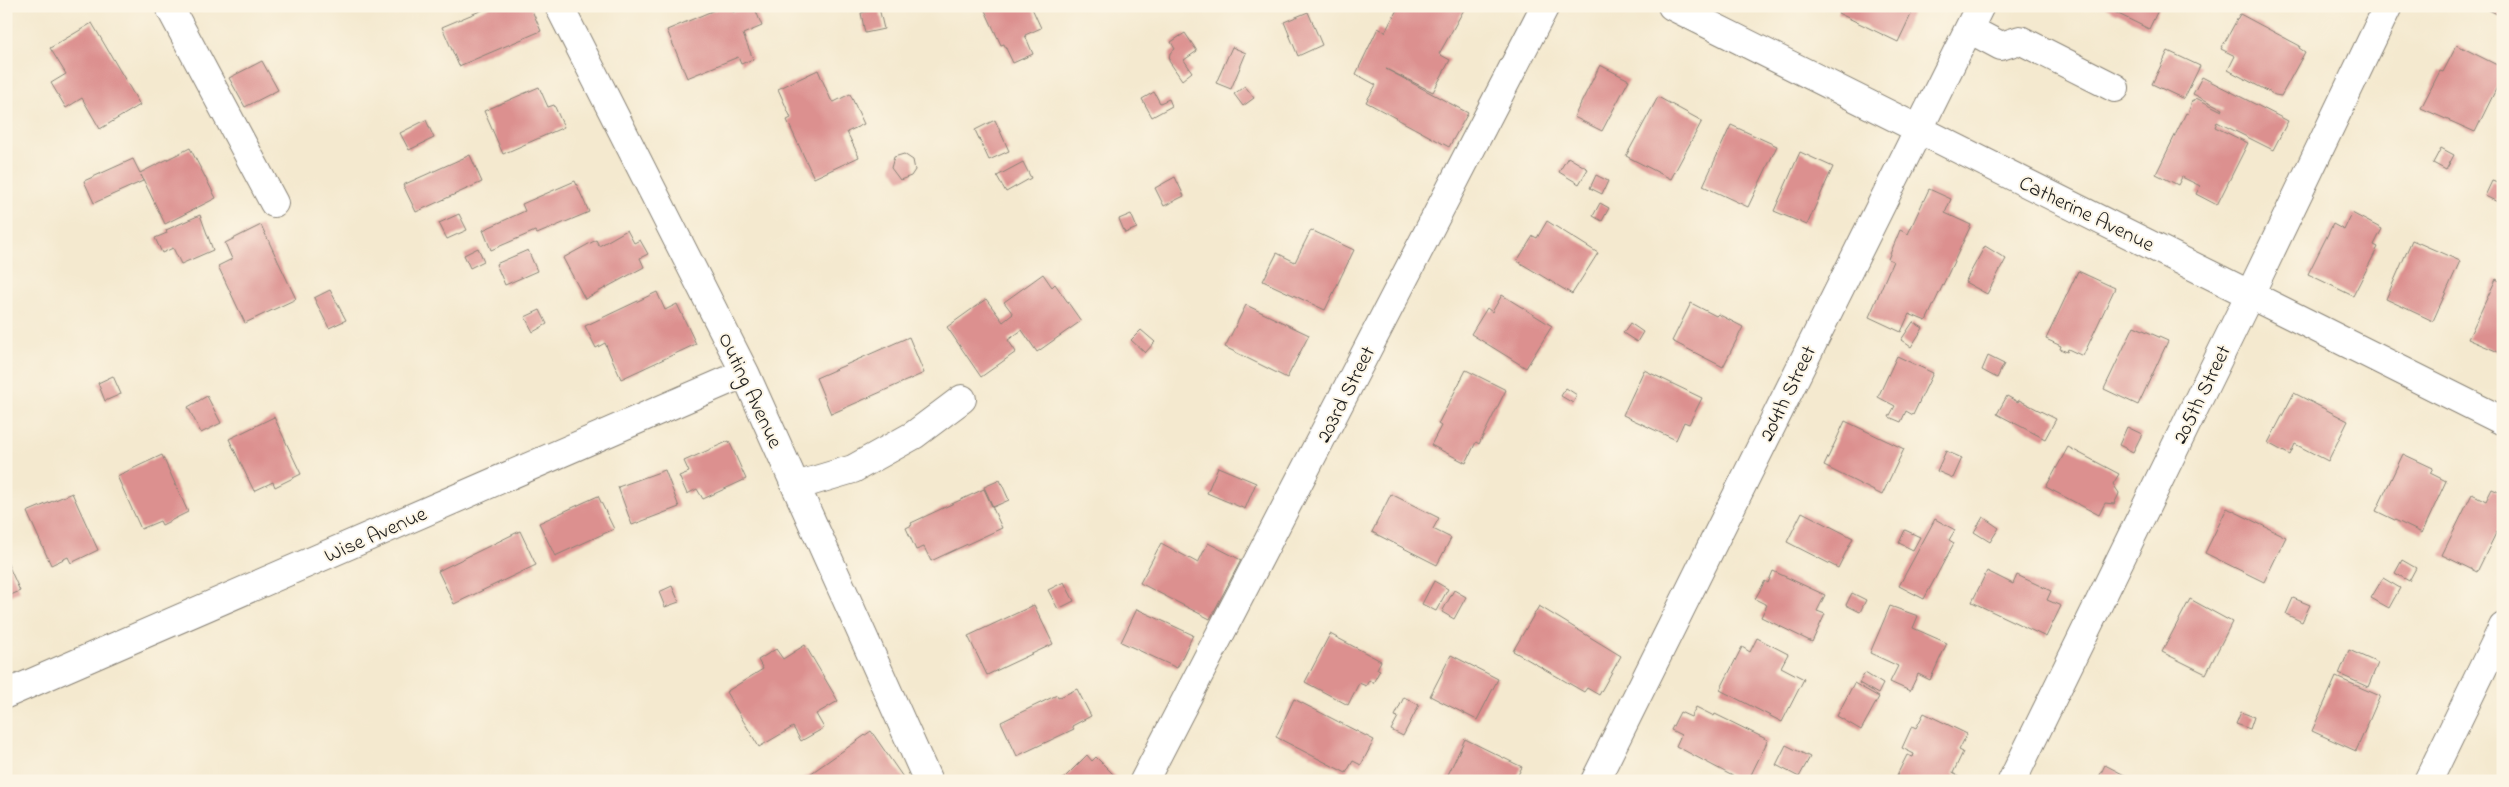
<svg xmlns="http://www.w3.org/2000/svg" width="2509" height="787" viewBox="0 0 2509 787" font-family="'Indie Flower',sans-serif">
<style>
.building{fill:#dc908f}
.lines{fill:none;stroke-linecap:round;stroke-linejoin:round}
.minor-casing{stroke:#888276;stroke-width:30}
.minor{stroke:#fff;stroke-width:28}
.labels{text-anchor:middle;stroke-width:4;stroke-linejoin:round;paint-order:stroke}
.street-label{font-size:21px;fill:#1c1c1c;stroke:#fcf5e5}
</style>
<rect width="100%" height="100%" fill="#fcf5e5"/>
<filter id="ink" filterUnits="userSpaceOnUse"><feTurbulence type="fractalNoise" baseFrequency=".02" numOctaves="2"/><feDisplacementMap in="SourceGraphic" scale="10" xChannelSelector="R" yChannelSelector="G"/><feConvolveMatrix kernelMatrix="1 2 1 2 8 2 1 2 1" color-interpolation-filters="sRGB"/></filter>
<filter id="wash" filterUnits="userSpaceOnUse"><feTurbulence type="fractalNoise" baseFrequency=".0096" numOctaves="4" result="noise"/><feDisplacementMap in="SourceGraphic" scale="20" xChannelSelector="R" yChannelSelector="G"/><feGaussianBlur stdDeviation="1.12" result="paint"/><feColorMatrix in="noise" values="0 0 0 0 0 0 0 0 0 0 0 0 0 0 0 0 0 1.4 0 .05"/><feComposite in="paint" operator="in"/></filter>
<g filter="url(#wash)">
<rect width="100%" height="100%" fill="#f4e9cf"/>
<g id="blocks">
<path class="building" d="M492,6H530L541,31L459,66L442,27Z
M724,6H731L733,12L754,6L762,26L743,34L753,59L741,64L738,57L687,78L667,30Z
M983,6H1031L1041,28L1025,35L1033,54L1013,63L1004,44L1001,45Z
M1399,6H1466L1439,54L1450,60L1433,92L1386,69L1468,113L1449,147L1366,102L1376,85L1356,74L1378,28L1385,32Z
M1841,6H1915L1898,42L1838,13Z
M2102,6H2160L2149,29Z
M2481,6H2503V17Z
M879,8L884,29L865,33L861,13Z
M1308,12L1322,45L1298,56L1284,22Z
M2240,14L2300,46L2299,48L2305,52L2281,96L2275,95L2228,70L2235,56L2221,49Z
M92,23L140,105L100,129L82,98L66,108L51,83L66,74L50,48Z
M1185,33L1197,51L1184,60L1192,72L1182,80L1169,61L1170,53L1175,49L1171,42Z
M2457,45L2503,68V75L2475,132L2421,108L2440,71L2443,72Z
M1232,47L1246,53L1231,89L1216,83Z
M2168,51L2200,66L2184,99L2152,84Z
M262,61L278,90L245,107L229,78Z
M1600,65L1629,80L1602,131L1574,117Z
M818,70L831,100L834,102L850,94L864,124L847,132L859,157L814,178L787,120L791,118L778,89Z
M2202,77L2288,121L2273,150L2217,122L2215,127L2248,143L2217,205L2196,194L2200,186L2182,177L2178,185L2156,174L2186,113L2188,114L2192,101L2194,102L2196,98L2222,111L2223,109L2193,94Z
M1245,86L1254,98L1243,106L1234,94Z
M539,87L548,107L554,105L564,127L503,154L484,111Z
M1154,92L1160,103L1169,99L1172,106L1152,117L1142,99Z
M1658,97L1702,121L1671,179L1626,156Z
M426,120L434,138L409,150L400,133Z
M995,120L1009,151L989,160L975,130Z
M1731,125L1777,146L1748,207L1703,186Z
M190,148L216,198L165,224L141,175L143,181L94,203L84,181L133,159L140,173Z
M2441,148L2454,155L2446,170L2433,163Z
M1800,152L1833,167L1807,225L1774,211Z
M904,154L913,160L915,170L911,176L900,180L891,168L894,157Z
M470,155L482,182L416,212L403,185Z
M1568,157L1588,169L1579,184L1559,172Z
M1023,162L1031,178L1006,192L997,176Z
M1596,175L1608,181L1602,194L1590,188Z
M1175,177L1184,196L1164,206L1155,188Z
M575,181L589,212L537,234L535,231L491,250L483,230L525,211L522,204Z
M2492,181L2503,185L2502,204L2485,196Z
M1929,189L1951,199L1945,213L1971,225L1926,321L1909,314L1901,332L1869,317L1893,261L1888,259L1900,230L1908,234Z
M1600,203L1609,208L1602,221L1593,216Z
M2352,213L2382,229L2374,245L2378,247L2353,296L2308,274L2333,224L2344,230Z
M459,214L467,230L447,239L439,223Z
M1131,214L1137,228L1125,233L1119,219Z
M200,215L213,250L181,264L173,248L162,253L155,238L167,233L166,230Z
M1547,221L1598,253L1572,294L1517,261L1533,236L1537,238Z
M261,225L296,299L245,323L218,266L232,259L225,243Z
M627,230L634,243L640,240L648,254L640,258L644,267L585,299L563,258L596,240L599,246Z
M1311,230L1354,250L1325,310L1263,281L1277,253L1295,262Z
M2412,240L2460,261L2433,321L2386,299Z
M1985,246L2006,259L1987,294L1965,282Z
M478,248L484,261L470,268L464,255Z
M528,250L537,271L505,285L496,264Z
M2078,271L2115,288L2083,356L2068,349L2067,352L2060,349L2061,346L2046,339Z
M1043,274L1052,287L1055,284L1081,321L1037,352L1022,330L1008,340L1016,352L981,377L947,327L986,299L1003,322L1013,314L1004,302Z
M2496,279L2503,283V354L2468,339Z
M330,290L346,320L329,328L314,298Z
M657,292L665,310L677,304L696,344L621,379L605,343L596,348L585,326Z
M1502,295L1552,326L1526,368L1471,334L1487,308L1492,312Z
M1691,303L1716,316L1718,314L1743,327L1723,367L1672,341Z
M1246,305L1309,335L1287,378L1225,347Z
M540,310L547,324L533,332L525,317Z
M1913,322L1923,328L1911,347L1901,340Z
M1630,323L1643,332L1637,342L1623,333Z
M2134,326L2168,341L2138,405L2104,389Z
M1141,330L1155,342L1145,353L1131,340Z
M909,337L924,373L831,414L816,378Z
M1897,356L1933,373L1913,415L1906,411L1901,422L1889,417L1895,406L1878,397Z
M1988,356L2004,364L1997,378L1982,370Z
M1466,370L1506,390L1479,444L1476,442L1466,463L1431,445L1441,426L1438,424Z
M1644,370L1702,398L1689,424L1684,422L1676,440L1623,415Z
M113,376L121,394L105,401L98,383Z
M1566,388L1577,395L1573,403L1561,396Z
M2294,393L2348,421L2328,461L2295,444L2290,455L2268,443Z
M207,396L221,423L201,433L188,407Z
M2007,396L2018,402L2019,400L2056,419L2045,439L1997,414Z
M274,417L301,474L275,487L273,482L254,491L229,439Z
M1845,421L1904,449L1882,495L1824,466Z
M2127,427L2142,434L2133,452L2119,445Z
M729,441L746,479L703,499L697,489L687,494L679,476L689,472L684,461Z
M2068,447L2119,474L2113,484L2119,493L2118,496L2114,504L2105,503L2099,515L2046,487Z
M1946,451L1962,458L1953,478L1937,471Z
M2403,454L2433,468L2430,473L2446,481L2422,533L2376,511Z
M162,455L188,512L162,525L160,521L141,529L117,476Z
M1218,467L1256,483L1245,509L1207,493Z
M665,470L679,507L632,525L618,487Z
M1000,480L1009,500L993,507L984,487Z
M984,489L1002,528L931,561L924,547L916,550L906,528L912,525L911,523Z
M2492,489L2503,494V519L2477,572L2442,555L2472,494L2486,501Z
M72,493L98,550L71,563L68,557L51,565L27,512Z
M1391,494L1439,518L1433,529L1451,538L1437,565L1372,532Z
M598,496L614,529L555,556L539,523Z
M2227,508L2286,537L2264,582L2205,553Z
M1802,512L1853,538L1838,568L1787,542Z
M1983,517L1999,528L1990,542L1974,532Z
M1935,519L1955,530L1949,540L1954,543L1924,599L1899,586Z
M1905,530L1920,537L1913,550L1899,543Z
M520,531L536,565L454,604L438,571Z
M1161,543L1198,563L1208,543L1241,560L1210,619L1140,583Z
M6,560L20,591L6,597Z
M2402,560L2416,568L2409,581L2395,573Z
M1773,571L1825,595L1817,611L1825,614L1812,642L1761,617L1767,605L1755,599L1765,581L1768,583Z
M1987,571L2013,584L2017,575L2051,591L2047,600L2061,606L2046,637L1972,602Z
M2383,578L2400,588L2389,608L2371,598Z
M1434,581L1448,589L1436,611L1422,604Z
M1064,582L1074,601L1058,609L1048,590Z
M672,586L679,602L665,607L659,592Z
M1454,590L1466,597L1454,619L1442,612Z
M1852,593L1866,600L1860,612L1846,605Z
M2293,598L2310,605L2302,622L2286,614Z
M2190,599L2232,622L2206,674L2162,652Z
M1034,605L1053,644L987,675L968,636Z
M1539,606L1621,656L1599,695L1587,688L1584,692L1513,651Z
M1890,606L1918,616L1913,628L1947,643L1930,680L1918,674L1910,691L1890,682L1898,666L1870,653Z
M1137,609L1193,635L1177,668L1121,642Z
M1330,634L1381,661L1377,669L1380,670L1373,683L1369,680L1366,686L1359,683L1348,705L1305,682Z
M1757,638L1788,654L1781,667L1804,679L1782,722L1720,690L1742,647L1750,652Z
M805,645L838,701L816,714L824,728L801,741L793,727L759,747L726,692L763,669L758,660L776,649L783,659Z
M2349,650L2378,663L2368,687L2339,674Z
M1451,655L1498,679L1477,720L1430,696Z
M1865,673L1883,684L1878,694L1859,683Z
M2336,677L2380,696L2356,751L2312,731Z
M1854,683L1879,697L1861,730L1837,716Z
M1077,689L1091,716L1072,726L1074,729L1017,756L1001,722L1057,695L1058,698Z
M1404,697L1419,705L1403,736L1391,730L1398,717L1395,716Z
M1294,699L1374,740L1361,765L1353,761L1346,773L1276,737Z
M1696,707L1714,716L1715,714L1768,740L1748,781H1742L1676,746L1681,735L1671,730L1680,712L1691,717Z
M2241,712L2254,717L2250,729L2236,724Z
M1924,713L1967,734L1959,750L1963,752L1953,773L1964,781H1894L1907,755L1913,757L1914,754L1902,748L1912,726L1916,728Z
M871,731L905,780L903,781H800Z
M1465,739L1522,767L1515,781H1445Z
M1786,745L1810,757L1799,777L1776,765Z
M1087,755L1092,761L1096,757L1116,777L1113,781H1061Z
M2105,765L2136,781H2097Z"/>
</g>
</g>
<g filter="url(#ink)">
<use href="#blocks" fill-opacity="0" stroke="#888276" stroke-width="1"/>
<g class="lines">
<defs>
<path id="minor" d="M169,6L274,203
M559,6L745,373L928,781
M1672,6L2503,421
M1969,29L2001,46L2020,40L2115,88
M796,486L853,469L914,435L962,399
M6,694L745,373
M1144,781L1545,6
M1595,781L1980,6
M2012,781L2250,294L2388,6
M2428,781L2503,627"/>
</defs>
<use href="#minor" class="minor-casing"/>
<use href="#minor" class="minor"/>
</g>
</g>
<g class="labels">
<g class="street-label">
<text transform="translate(2087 213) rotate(26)" y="7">Catherine Avenue</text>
<text transform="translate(751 390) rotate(65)" y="7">Outing Avenue</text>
<text transform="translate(1787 393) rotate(-64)" y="7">204th Street</text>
<text transform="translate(1345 394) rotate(-63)" y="7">203rd Street</text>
<text transform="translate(2201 394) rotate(-64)" y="7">205th Street</text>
<text transform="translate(375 534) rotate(-24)" y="7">Wise Avenue</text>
</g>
</g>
<rect width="2509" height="787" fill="none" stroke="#fcf5e5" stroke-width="25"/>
</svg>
